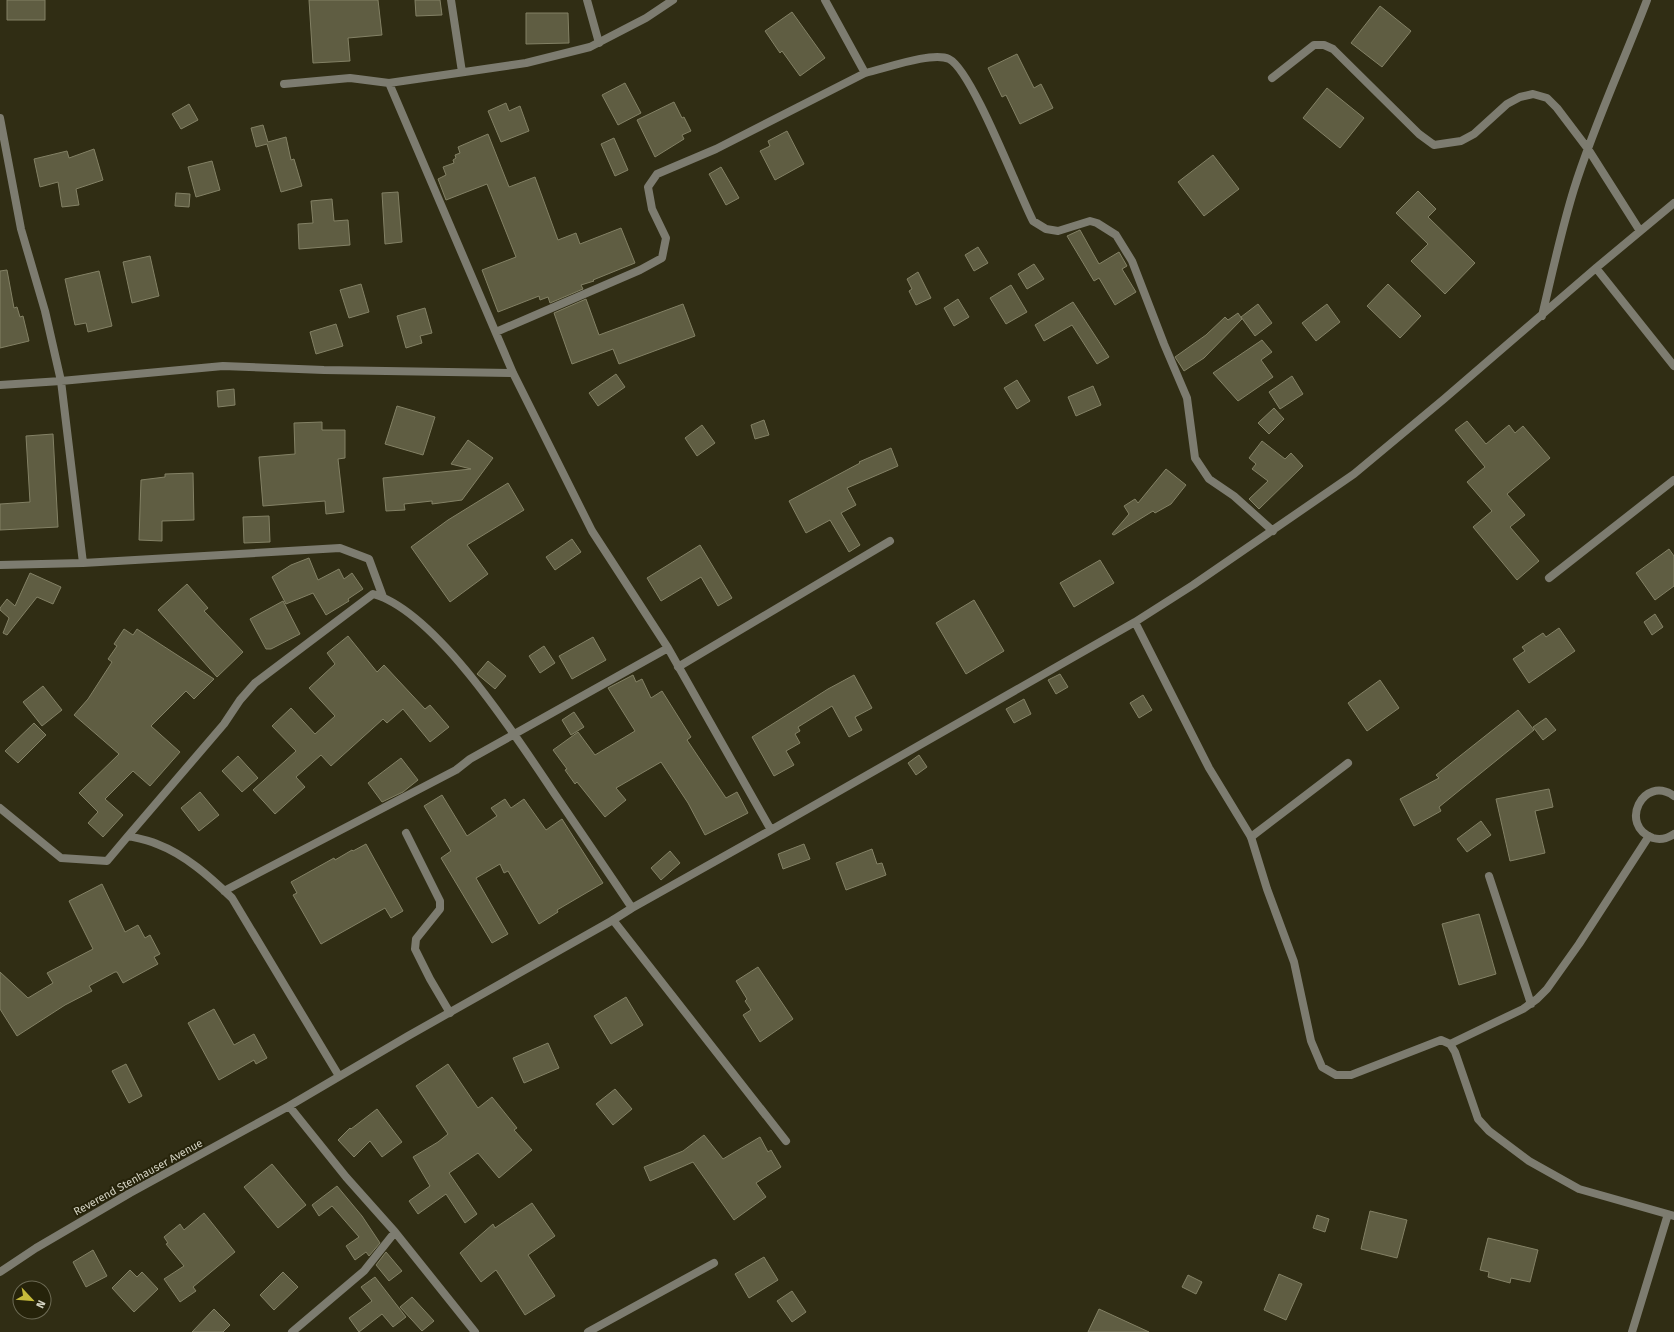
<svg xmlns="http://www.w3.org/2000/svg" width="1674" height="1332" viewBox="0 0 1674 1332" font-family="'Fira Sans',sans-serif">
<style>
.building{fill:#5f5d42;stroke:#838165}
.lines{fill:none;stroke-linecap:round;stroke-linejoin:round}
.service{stroke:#7d7c70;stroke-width:8}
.minor{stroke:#7d7c70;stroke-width:8}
.labels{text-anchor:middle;stroke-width:4;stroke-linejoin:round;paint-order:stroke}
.street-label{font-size:11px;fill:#d5d4c4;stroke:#26230a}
</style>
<rect width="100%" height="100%" fill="#302d14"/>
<path class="building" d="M7,0H45V20H7Z
M309,0H378L382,35L348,38L350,61L313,63Z
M415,0H440L442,15L416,16Z
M1380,6L1411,31L1382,67L1351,43Z
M792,12L825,58L800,76L782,51L780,53L765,31Z
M526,13H568L569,43L526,44Z
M1017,54L1034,88L1041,84L1053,108L1020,124L1006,95L1002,97L988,68Z
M625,83L641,113L618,125L602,95Z
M1327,88L1364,118L1340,148L1303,118Z
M674,102L682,118L684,117L691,131L682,135L684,139L655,157L637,120Z
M506,103L509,111L520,106L529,131L501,142L488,111Z
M189,104L198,120L181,129L172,114Z
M263,125L268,142L286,137L291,160L294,159L302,186L281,192L267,144L256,147L251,128Z
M787,131L804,164L775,180L760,151L770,146L768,141Z
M488,134L509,187L535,177L558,240L576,233L580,244L621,228L635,263L593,280L594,281L581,285L583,289L550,303L548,297L540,300L539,296L498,312L482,270L516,257L487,184L446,200L438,179L446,175L443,167L454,163L453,160L456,158L455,155L460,153L458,147Z
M614,138L628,170L615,176L601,144Z
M94,149L103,180L76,189L79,205L62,207L58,182L40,187L34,159L67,151L69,158Z
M1213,155L1239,189L1204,216L1178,182Z
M212,161L220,190L196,197L188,167Z
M721,167L739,198L726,205L709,174Z
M1418,191L1436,209L1428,217L1475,263L1445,294L1411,261L1428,244L1396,213Z
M398,192L402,242L385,244L382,193Z
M176,193L190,194L189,207L175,206Z
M332,199L334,221L348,220L350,245L299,249L298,224L313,223L311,201Z
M1080,230L1099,264L1119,252L1127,266L1122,269L1136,292L1115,305L1099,278L1094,281L1067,236Z
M978,247L988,263L974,271L965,255Z
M150,256L159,296L132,303L123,262Z
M1034,264L1044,279L1027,289L1018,274Z
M7,270L14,308L17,307L20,317L23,316L29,341L0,348V271Z
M99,271L112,326L88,332L86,323L75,325L65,279Z
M918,272L931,298L916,305L909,291L912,289L907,279Z
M361,284L369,312L349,318L340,290Z
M1388,284L1421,316L1400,338L1367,306Z
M1011,285L1027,312L1006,324L990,298Z
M586,299L599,335L683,304L695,336L619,364L613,349L572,364L554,313Z
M958,299L969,317L954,326L944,308Z
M1073,302L1109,357L1097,364L1072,325L1044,341L1035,325Z
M1258,304L1272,323L1255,336L1241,317Z
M1327,304L1340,322L1316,341L1302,323Z
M425,308L432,333L420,336L422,343L406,348L397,316Z
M1238,313L1242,319L1204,358L1184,371L1175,357L1206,335L1225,317L1228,320Z
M336,324L343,346L316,354L310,332Z
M1262,340L1272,352L1261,360L1273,377L1238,401L1213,373Z
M616,374L625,387L598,406L589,393Z
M1292,376L1303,394L1280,409L1269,392Z
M1017,380L1030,401L1017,409L1004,388Z
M1093,386L1101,405L1076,416L1068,397Z
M234,389L235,405L218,407L217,391Z
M397,406L435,417L423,455L385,444Z
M1274,408L1284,419L1269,434L1258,423Z
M764,420L769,435L755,439L751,425Z
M1467,421L1486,444L1509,425L1515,433L1523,426L1550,458L1507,494L1525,515L1510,527L1539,561L1517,580L1473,527L1492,511L1467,482L1485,467L1455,430Z
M322,422V430H345V458L338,459L344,512L326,514L325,501L263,506L259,457L295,454L294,423Z
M702,425L715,443L697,456L685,438Z
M53,434L58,527L0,530V504L30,502L26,436Z
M468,440L493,458L462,500L432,504V501L404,504L405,510L386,511L383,478L471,469L451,464Z
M1262,441L1285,459L1291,453L1303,466L1259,509L1249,499L1268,481L1252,469L1256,464L1249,458Z
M891,448L898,466L847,488L856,505L841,513L860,545L849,552L830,520L806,533L789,501L860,463L859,462Z
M1166,469L1186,485L1171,504L1155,513L1153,511L1114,535L1112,534L1129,514L1124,506L1135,499L1138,503Z
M193,473L194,520L162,521V541L139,540L141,480L165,477V474Z
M508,483L524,510L467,545L488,574L450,602L411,547L448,520Z
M269,516L270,542L244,543L243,517Z
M572,539L581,552L555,570L546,557Z
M700,545L732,598L718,606L701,577L661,601L647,578Z
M1669,549L1674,556V586L1655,600L1636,573Z
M309,558L318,580L339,569L344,579L352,573L363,589L348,599L349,601L326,615L313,593L286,604L272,577L291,565Z
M1100,560L1114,583L1074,607L1060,583Z
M30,573L61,587L53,604L37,597L7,635L3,633L9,618L0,610V608L7,599L15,606Z
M187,584L208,608L204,611L243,652L217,677L158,610Z
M974,600L1004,651L966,674L936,623Z
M283,601L300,634L271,649H266L250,619Z
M1655,614L1663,627L1652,635L1644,622Z
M1559,628L1575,651L1529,683L1513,659L1525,651L1522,647L1543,633L1546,637Z
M124,629L133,635L137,629L214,679L194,699L186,691L151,726L180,752L150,786L133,771L105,799L123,815L103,837L88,823L98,812L79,793L119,754L74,715L88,699L112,662L108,659L117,646L114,644Z
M348,636L377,672L384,665L425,709L430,705L449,727L430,742L403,709L387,723L383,719L331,766L321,755L296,777L305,787L275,814L253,790L296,751L272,726L291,708L315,734L335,716L309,688L335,664L327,653Z
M593,637L606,660L572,679L559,656Z
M544,646L555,663L540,673L529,656Z
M488,661L506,676L495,689L477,674Z
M1060,674L1068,687L1056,694L1048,680Z
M633,675L636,682L642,679L651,698L662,691L691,737L687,740L726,798L737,792L748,813L705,835L688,803L661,762L616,788L626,800L605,817L577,782L575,784L565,770L567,769L553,750L578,732L595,755L635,731L608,688Z
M854,675L872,708L855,717L862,730L849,737L832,706L798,727L800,731L795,734L800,743L786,751L794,765L774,776L752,737L828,689Z
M1380,680L1399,708L1367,731L1348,703Z
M43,686L62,710L42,726L23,702Z
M1143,695L1152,710L1139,718L1130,703Z
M1024,699L1031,714L1014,723L1006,709Z
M1518,710L1534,730L1439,807L1441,811L1414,826L1400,799L1439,778L1436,775Z
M574,712L584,727L571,735L562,720Z
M1546,718L1556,730L1543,740L1533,727Z
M34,723L46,735L18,763L5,751Z
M919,755L927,767L916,775L908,763Z
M238,756L258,778L242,792L222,771Z
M401,758L418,780L403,792L382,802L368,783Z
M1549,789L1553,807L1535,811L1545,853L1510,861L1496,799Z
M200,792L219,815L199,831L181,808Z
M442,795L467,836L497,816L491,808L505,799L511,808L524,799L546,830L562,819L603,883L557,910L558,912L539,924L508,871L504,873L500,864L476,878L508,934L492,943L441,858L451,851L424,806Z
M1481,821L1491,835L1467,852L1457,839Z
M366,844L403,911L391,918L385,908L321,944L293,895L297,893L291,882L334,858L335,860L352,850L353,851Z
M804,844L810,859L783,869L778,854Z
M872,849L877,864L882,863L886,875L846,890L836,863Z
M670,851L680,863L661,880L651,868Z
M102,884L125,932L138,925L145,938L150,935L160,954L154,957L158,964L123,983L117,972H115L89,986L92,991L65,1005L17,1036L0,1009V972L28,998L53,983L47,973L93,949L69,901Z
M1479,914L1496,974L1459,985L1442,924Z
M758,967L793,1019L760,1042L743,1015L751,1010L745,1001L747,999L736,981Z
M626,997L643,1025L611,1044L594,1016Z
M214,1009L234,1045L254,1034L267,1058L256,1064L254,1060L219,1080L188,1023Z
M548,1043L559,1068L524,1083L513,1058Z
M126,1064L142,1096L129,1103L112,1071Z
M448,1064L478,1108L492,1097L517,1128L514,1130L532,1150L499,1178L478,1153L449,1173L477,1214L465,1223L446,1194L418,1214L409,1201L430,1186L413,1157L438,1142L448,1134L416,1086Z
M615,1089L632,1109L613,1125L596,1104Z
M377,1109L402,1142L382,1157L370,1141L354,1157L338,1140L350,1128L351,1129Z
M704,1135L723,1159L760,1137L768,1152L771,1150L781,1167L756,1183L766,1197L734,1220L693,1162L650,1181L644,1167L683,1151Z
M272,1164L306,1205L278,1228L244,1187Z
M337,1186L362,1216L380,1243L369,1256L366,1252L355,1260L346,1246L359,1237L332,1206L319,1216L312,1205Z
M532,1203L555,1236L528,1255L555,1296L525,1315L496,1270L481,1282L460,1253L493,1224L495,1228Z
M1370,1211L1407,1220L1397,1258L1361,1249Z
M204,1213L235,1252L193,1287L196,1291L180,1302L164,1279L184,1266L166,1244L168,1243L164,1237L180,1224L184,1230Z
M1317,1215L1329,1219L1325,1232L1313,1228Z
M1488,1238L1538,1250L1530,1282L1511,1278L1510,1283L1488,1277L1489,1272L1480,1270Z
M93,1250L107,1276L86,1287L73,1262Z
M386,1252L402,1271L389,1281L376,1265Z
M764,1257L778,1280L749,1298L735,1274Z
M130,1270L137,1277L142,1272L158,1289L134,1312L112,1288Z
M283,1272L298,1287L274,1310L260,1295Z
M1279,1274L1302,1284L1286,1320L1264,1310Z
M1188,1275L1202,1282L1196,1294L1182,1287Z
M375,1277L406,1317L393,1327L382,1314L359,1332L349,1318L372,1301L361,1287Z
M792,1291L806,1312L792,1322L777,1301Z
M412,1297L434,1321L422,1331L400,1307Z
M214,1309L230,1325L223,1332H192Z
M1099,1309L1149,1332H1088Z"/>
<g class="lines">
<path class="service" d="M587,0L599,43
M678,667L890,541
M1674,796C1643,774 1618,826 1653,838C1660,840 1668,838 1674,834
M406,833L440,901V909L416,939L415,949L430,979L450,1013
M1251,837L1348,763
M1489,876L1531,1004
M613,920L786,1141
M1450,1044L1523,1009L1537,999L1547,989L1579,944L1649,836
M588,1332L714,1263"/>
<path class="minor" d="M451,0L462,72
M673,0L646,18L590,47L526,63L389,83L513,373L592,531L668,648L771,830
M825,0L865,73C884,69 932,51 949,59C972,70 1018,192 1033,221L1046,229L1058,231L1090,221L1097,223L1116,235L1132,261L1164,344L1187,398L1195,458L1209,479L1234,496L1273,531
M1272,78L1314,45H1324L1333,49L1419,134L1434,145L1461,141L1474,134L1507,104L1520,97L1533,94L1547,98L1557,108L1588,149L1640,231
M284,84L350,78L389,83
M0,118L21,229L45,311L61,381L223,366L324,370L513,373
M1596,268L1674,366
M1542,316C1552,274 1561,231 1574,189C1594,125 1623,63 1647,0
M496,332L640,270L662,258L666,238L652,209L648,187L657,174L716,149L865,73
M0,385L61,381L83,563
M0,565L83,563L340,548L369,559L383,597
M1549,578L1674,480
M1135,622L1209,768L1251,837L1267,889L1294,962L1311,1041L1322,1067L1336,1075H1351L1441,1040L1450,1044L1455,1052L1478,1119L1489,1131L1529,1161L1579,1189L1674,1216
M0,808L61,858L107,861L128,836C137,838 148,840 157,844C186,855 210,877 232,898L339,1076
M128,836L224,724L240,700L255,683L373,594C436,611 517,738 554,793C580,831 606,869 632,908
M224,891L456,770L470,759L668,648
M289,1106L346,1177L395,1232L475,1332
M0,1272L36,1248L130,1193L289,1106L408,1036L613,920L632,908L771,830L1135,622L1193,585L1354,474L1444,399L1596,268L1674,203
M292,1332L364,1271L395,1232
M1632,1332L1668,1214"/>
</g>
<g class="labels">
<g class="street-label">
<text transform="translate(138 1177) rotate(-29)" y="4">Reverend Stenhauser Avenue</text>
</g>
</g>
<g transform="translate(32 1300) rotate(116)"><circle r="19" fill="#26230a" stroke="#6c6a54"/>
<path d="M0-3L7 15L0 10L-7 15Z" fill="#c7bb3b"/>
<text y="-6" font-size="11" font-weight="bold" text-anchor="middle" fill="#d5d4c4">N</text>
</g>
</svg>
